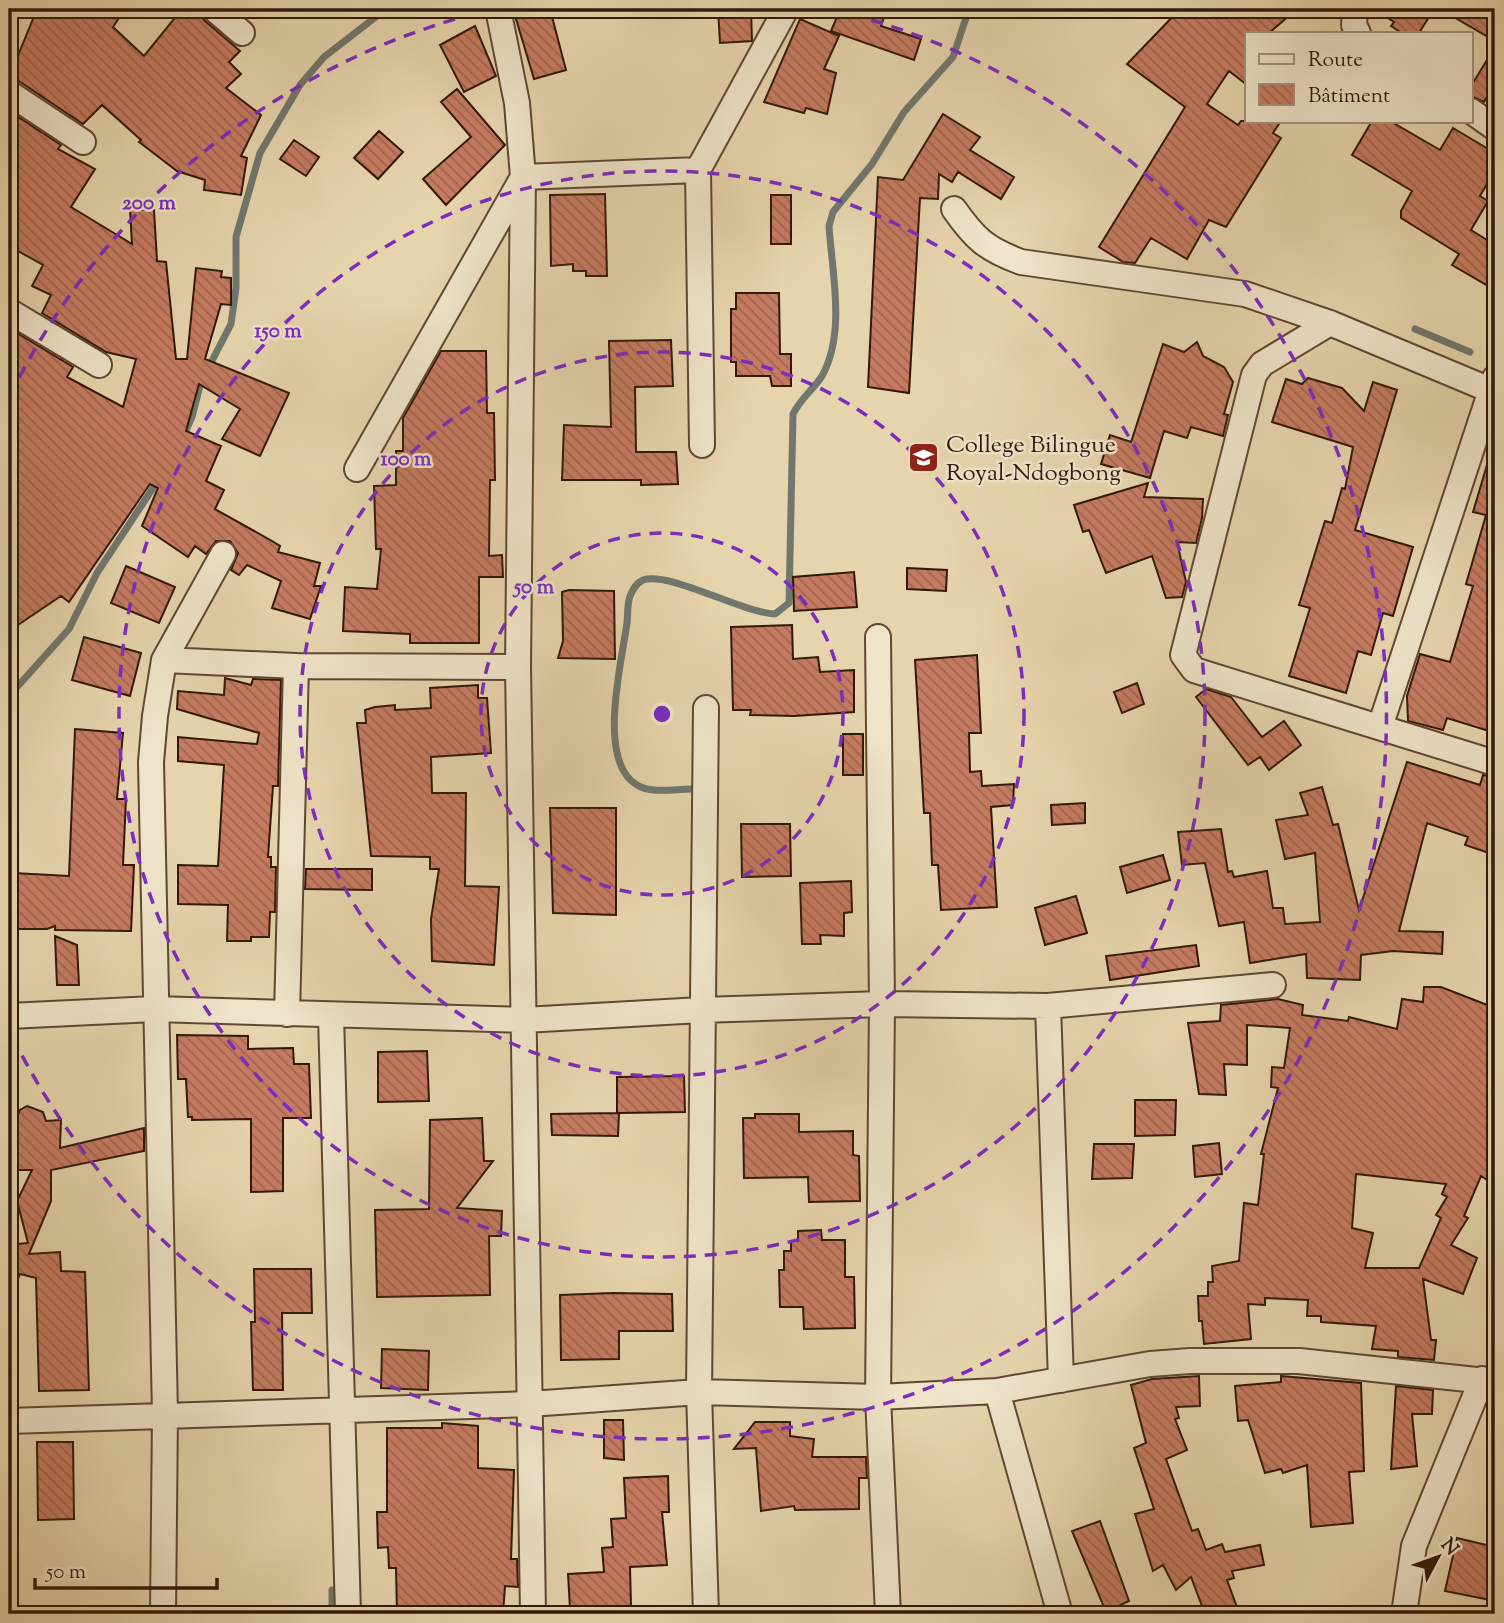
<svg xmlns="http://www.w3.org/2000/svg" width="1504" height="1623" viewBox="0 0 1504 1623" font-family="'Sorts Mill Goudy',serif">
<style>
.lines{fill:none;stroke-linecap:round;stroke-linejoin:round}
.stream{stroke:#70776f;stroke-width:7}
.building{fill:url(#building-back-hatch);stroke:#321809;stroke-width:2;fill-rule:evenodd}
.minor-casing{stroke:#5f4732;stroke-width:28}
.minor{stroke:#efe3c9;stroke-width:24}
.ring{fill:none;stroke:#7b2cbf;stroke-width:3.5;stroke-dasharray:12 9}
.labels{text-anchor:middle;stroke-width:5;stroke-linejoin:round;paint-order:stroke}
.poi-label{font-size:24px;fill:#321809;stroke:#efe3c9;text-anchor:start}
.centre{fill:#7b2cbf;stroke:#efe3c9;stroke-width:3.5}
.ring-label{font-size:21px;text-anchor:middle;font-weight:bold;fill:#7b2cbf;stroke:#efe3c9;stroke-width:5;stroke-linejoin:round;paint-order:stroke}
</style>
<defs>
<pattern id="building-back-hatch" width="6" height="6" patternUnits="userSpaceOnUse" patternTransform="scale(1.75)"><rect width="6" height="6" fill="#c57b61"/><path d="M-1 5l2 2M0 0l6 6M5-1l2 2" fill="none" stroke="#a1644e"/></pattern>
</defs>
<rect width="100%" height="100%" fill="#e6d4ac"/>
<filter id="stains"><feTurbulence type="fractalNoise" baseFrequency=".00286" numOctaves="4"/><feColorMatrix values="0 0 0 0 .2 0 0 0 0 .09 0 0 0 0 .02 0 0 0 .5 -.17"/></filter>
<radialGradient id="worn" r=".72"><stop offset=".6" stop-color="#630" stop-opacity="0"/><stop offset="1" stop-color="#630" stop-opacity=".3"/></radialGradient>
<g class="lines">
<path class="stream" d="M1415,329L1470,352
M182,439L192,417L201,382L231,324L236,288V237L260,153L300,85L324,57L386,9
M9,696L69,629L97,573L159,479
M691,789C675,789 651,794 637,785C596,761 622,661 627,623C628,614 627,605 630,596C633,589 636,583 643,580C669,571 740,612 775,614L789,603L793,414C800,399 813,390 822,376C846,333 832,273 829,226L833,212L872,164L904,112L953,57L969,9
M332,1590V1614"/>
</g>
<path class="building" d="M37,9H125L113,27L144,56L182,9L200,12L204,20L240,51L229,62L241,74L226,88L261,115L241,156L247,158L241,195L204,190L205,180L177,171L139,142L141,140L102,105L83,124L10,75Z
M513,9H550L566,70L534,79Z
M718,9H751L752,41L720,43Z
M855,9H887L881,26L921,39L914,60L831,31L840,10L853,15Z
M1180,9H1297L1269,33H1247V85L1229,71L1207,104L1238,125L1241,121H1281L1273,133L1281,138L1226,227L1209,220L1187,259L1151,238L1135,263L1123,262L1099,247L1185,107L1127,64Z
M1373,9H1434L1419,33H1402L1391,26L1394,22Z
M1440,9H1486L1495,14V41Z
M800,19L839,36L824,69L836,73L827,114L806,108L804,113L764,102Z
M475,26L496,76L464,92L440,45Z
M1495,47V82L1484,102L1471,96V86Z
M457,89L505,145L446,205L423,179L471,137L441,102Z
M9,111L61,145L58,149L95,169L71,207L132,244L130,209L154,210L157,261L166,262L176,359H187L196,268L222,271L221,277L231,278V305L221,304L205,359L289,393L260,456L222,439L240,409L199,384L186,431L221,446L206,481L224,490L215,509L272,541L280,546L278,552L320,563L314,586H321L310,619L272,608L281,581L247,565L239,575L231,570L238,553L230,541H216L206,554L195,546L188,557L142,526L158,488L150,484L69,602L61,596L18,625L9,614V328L73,367L67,377L123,407L136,359L106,352L42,313L51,295L32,286L43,265L9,246Z
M943,114L980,137L970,150L1014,177L1001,199L958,172L952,182L939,174L938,199L920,198L909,393L868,387L878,177L903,180Z
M1372,121H1390L1440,150L1453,128L1495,153V170L1480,196L1488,201L1471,230L1495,245V290L1452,265L1459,254L1401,218V211L1412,191L1352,155Z
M379,131L403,152L378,179L354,158Z
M294,140L319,157L306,176L280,159Z
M605,194L607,276H586V271H573V264L551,266L550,195Z
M771,195H791V244H771Z
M736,293H779L780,354H791V386H772L770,376H736V362H731V309H736Z
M671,340L673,386L635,387L636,452H676L678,484L641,485V480H562L564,425L611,427L609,341Z
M1197,342L1203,356L1224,367L1233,382L1224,414L1228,415L1223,436L1191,427L1187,438L1164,431L1150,478L1101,464L1110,435L1131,442L1163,344L1184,352Z
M441,351H486L487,413H494L495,480H490L489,556L502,555L503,577H479V643H410V634L343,631L345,587L377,589L381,549H376L374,486L396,485V451H403V418Z
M1308,378L1342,388L1364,411L1373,382L1397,390L1355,530L1413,547L1393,616L1383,613L1371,655L1358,651L1346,693L1289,676L1310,608L1299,605L1325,521L1332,523L1342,488L1345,489L1353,447L1272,422L1286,379L1302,384Z
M1490,455L1495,456V733L1447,718L1443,730L1408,721L1407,696L1420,654L1450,662L1473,586L1466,584L1486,515L1473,512Z
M1148,483L1144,497L1203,499L1202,518L1196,543L1177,542L1186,582L1182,597L1166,598L1152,556L1106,573L1089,530L1083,532L1074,505Z
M126,566L175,587L159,623L111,603Z
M907,568L947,570L946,591L907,589Z
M854,572L857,607L794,611L793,577Z
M569,590L614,591L615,659L558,658L563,641L562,592Z
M792,625L793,659L818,657L820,672L854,670V712L794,716L750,715L751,710H733L731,627Z
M84,637L141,653L130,696L72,680Z
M977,655L981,733H969L970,772L981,771L982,786L1014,784L1013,805L991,807L997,907L941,910L938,865H932L930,813H924L915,660Z
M225,678L251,685L253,679L281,680L278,786H273L268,857H271V867H276L275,912H270L269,937H251V941H227L228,905L178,904V865L218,866L224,765L178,761V737L257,744L259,733L177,709L178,691L224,695Z
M1137,683L1144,704L1122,713L1114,692Z
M478,685V698H487L491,753L431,757L432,793H466L465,886L499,887L494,965L432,961L431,919L439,869H430V857L371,856L357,723H366L365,710L375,707L395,705V710L431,708L430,688Z
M1206,689L1231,697L1262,737L1284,721L1301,745L1269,770L1260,757L1248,765L1196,697Z
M75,729L123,733L117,799H126L123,865H134L131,931L55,930V926L47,929H12L14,873L69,876Z
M843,734H863V775H843Z
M1407,762L1480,785L1483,775L1495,777V855L1465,845L1468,837L1427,823L1399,931L1443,932L1442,954L1393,951L1361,955L1360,980L1307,978L1306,954L1250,963L1244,922L1219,926L1205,863L1182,865L1178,832L1221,829L1228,872L1232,871L1234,877L1267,871L1273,908H1283L1285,924L1320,922L1315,853L1285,859L1276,820L1308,815L1300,793L1322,787L1333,825L1338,824L1359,910Z
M1085,803V823L1052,825L1051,805Z
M550,808H616V915L553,913Z
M741,824H790L791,876L742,877Z
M1163,855L1170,880L1127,893L1120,867Z
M306,869H372V890L305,889Z
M851,881L852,912L844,913V936L820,935L821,944H802L800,883Z
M1076,896L1087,933L1045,945L1035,908Z
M55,936L77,945L79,985H57Z
M1196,945L1199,966L1110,980L1106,956Z
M1424,987H1441L1495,1008V1185L1481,1176L1464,1216L1468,1218L1451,1245L1477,1258L1463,1294L1423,1279L1431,1340H1436L1434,1360L1398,1357V1351L1372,1349L1376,1326L1321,1322V1316H1307L1308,1300L1265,1298V1305L1248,1304L1251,1339L1204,1344L1202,1321H1199L1198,1296H1208V1282H1213L1212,1266L1239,1261L1244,1203L1258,1205L1264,1154H1261L1278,1088L1271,1087L1272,1067L1284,1068L1290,1028L1247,1025V1065L1224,1064L1226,1095L1199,1094L1188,1023L1220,1021L1221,1005L1278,999L1303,1005L1302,1015L1348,1021L1349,1017L1397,1029L1402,999L1423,1002ZM1356,1174L1446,1184L1442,1194L1447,1197L1436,1215L1441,1218L1419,1268H1365L1373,1233L1352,1228Z
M177,1035L248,1036V1049L293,1048L294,1064H309L311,1118H283V1191L251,1192V1119L192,1120V1117H188L186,1079H178Z
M427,1051L429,1101L378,1102V1052Z
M684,1076L685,1112L619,1113L618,1136L552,1135L551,1114L617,1113V1077Z
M1135,1100H1176L1175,1135L1135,1136Z
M27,1106L43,1112L46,1121L61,1120L60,1148L144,1128V1151L51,1170V1201L29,1254L60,1252L61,1271L85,1272L89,1390L39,1391L36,1278L20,1274L9,1300V1245L28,1243L17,1201L32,1170H9V1122H14L20,1110Z
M755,1114H799V1132L853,1131V1155L859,1156L860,1201L809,1202L808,1177L744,1178L743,1118H755Z
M482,1118L484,1161H493L457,1208L502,1211L501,1236H489L490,1295L377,1297L375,1210L429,1209L430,1120Z
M1219,1143L1222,1174L1195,1177L1193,1146Z
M1094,1144H1134L1132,1178L1092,1179Z
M821,1230L822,1240H845V1277H854L855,1328L804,1329L803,1307H780L779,1270H784V1251H791V1241H798V1231Z
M254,1269H311L312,1313H282L283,1390H253L251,1322H255Z
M613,1293L672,1294L673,1331H619V1359L561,1360L560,1295Z
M382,1349L429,1351L428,1390L381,1388Z
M1199,1376L1200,1406L1176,1407L1179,1418L1175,1419L1187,1450L1166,1459L1192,1531L1198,1529L1206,1550L1222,1544L1225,1552L1260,1545L1264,1565L1232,1571L1234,1578L1227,1580L1238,1610L1228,1614H1205L1191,1577L1176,1590L1163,1565L1153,1571L1135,1514L1154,1509L1134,1448L1146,1443L1131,1385L1152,1379Z
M1281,1376L1361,1383L1364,1471L1349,1472L1353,1523L1311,1527L1307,1465L1283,1473L1281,1469L1265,1473L1248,1420L1238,1421L1235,1386L1281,1382Z
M1396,1386L1433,1390L1432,1414H1412L1417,1466L1391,1469Z
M604,1420H623L624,1460L604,1458Z
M755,1422H790V1436L814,1439L812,1457H866L867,1478H859V1509L795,1510L794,1506L761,1511L756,1448L734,1449Z
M442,1423L478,1426V1468L514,1470L511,1559H517L518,1587L505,1586L503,1614H397L396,1568H389L388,1547L378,1548L377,1512H387V1428H442Z
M37,1442H73L74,1519L38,1520Z
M668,1476L669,1512H662L667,1565L630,1567L631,1606L570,1608L568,1574L604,1572L602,1548L613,1547L611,1519L626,1518L624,1478Z
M1100,1521L1129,1601L1106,1612L1072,1531Z
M1457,1538L1495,1547V1601L1445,1591Z"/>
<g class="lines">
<defs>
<path id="minor" d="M214,9L242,33
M498,9L517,103L523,177L518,667L533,1614
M1355,9L1354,25L1358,33
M9,93L83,142
M1471,111L1495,128
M954,209C975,239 986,249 1021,262L1245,294L1330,323L1495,392
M9,311L99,365
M1330,323L1262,364L1254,375L1183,655L1194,670L1495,763
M702,445L698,170L786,9
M357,469L523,177L698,170
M878,637L882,1004L878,1397L888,1614
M164,660L296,666
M706,708L699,1392L706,1614
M1380,727L1495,378
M1048,1006L1061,1380
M287,1014L296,666L518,667
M9,1016L154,1009L524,1020L701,1010L882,1004L1048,1006L1273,985
M331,1016L348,1614
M997,1391L1060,1614
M9,1421L530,1404L699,1392L878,1397L997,1391L1150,1364L1190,1361H1299L1495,1382
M163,1614L165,1414L151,762L155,716L164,660L223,554
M1404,1614L1414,1546L1482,1379"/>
</defs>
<use href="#minor" class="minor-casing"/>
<use href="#minor" class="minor"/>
</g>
<g class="ring">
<circle cx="662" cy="714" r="181"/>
<circle cx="662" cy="714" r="362"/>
<circle cx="662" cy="714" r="543"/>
<path d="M10 396A725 725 0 0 1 493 9M831 9A725 725 0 1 1 10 1032"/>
</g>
<defs>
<symbol id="school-square" viewBox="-11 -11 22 22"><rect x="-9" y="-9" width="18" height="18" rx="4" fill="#8f2418" stroke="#efe3c9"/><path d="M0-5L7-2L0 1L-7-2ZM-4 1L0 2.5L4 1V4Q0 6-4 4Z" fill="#fff"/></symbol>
</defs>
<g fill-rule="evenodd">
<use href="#school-square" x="906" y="440" width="35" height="35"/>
</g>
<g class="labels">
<g class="poi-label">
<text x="946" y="452">College Bilingue<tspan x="946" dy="28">Royal-Ndogbong</tspan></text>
</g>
</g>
<circle cx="662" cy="714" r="10" class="centre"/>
<g class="ring-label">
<text x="149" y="209">200 m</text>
<text x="278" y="337">150 m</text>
<text x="406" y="465">100 m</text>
<text x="534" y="593">50 m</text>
</g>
<rect width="1504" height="1623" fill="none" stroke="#e6d4ac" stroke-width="35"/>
<rect x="10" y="10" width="1483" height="1602" fill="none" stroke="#321809" stroke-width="3.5"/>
<rect x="18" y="18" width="1469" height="1588" fill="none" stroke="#321809" stroke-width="2"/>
<rect x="1245" y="32" width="228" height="91" fill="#efe3c9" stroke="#a3927c" stroke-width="2"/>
<rect x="1259" y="54" width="35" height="10" fill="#efe3c9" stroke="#a3927c" stroke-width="2"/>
<text x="1308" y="66" font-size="21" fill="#321809">Route</text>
<rect x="1259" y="84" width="35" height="21" fill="url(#building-back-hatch)" stroke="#a3927c" stroke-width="2"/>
<text x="1308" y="102" font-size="21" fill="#321809">Bâtiment</text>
<g transform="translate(1438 1557) rotate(49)" stroke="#efe3c9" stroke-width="5" paint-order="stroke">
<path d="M0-5L12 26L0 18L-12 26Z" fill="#321809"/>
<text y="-10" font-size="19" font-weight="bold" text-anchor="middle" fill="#321809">N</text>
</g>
<path d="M35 1578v10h182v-10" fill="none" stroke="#321809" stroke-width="3.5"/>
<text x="46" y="1578" font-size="21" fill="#321809" stroke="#efe3c9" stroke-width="5" paint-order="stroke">50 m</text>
<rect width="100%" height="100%" filter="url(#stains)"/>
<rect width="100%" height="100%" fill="url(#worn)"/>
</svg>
